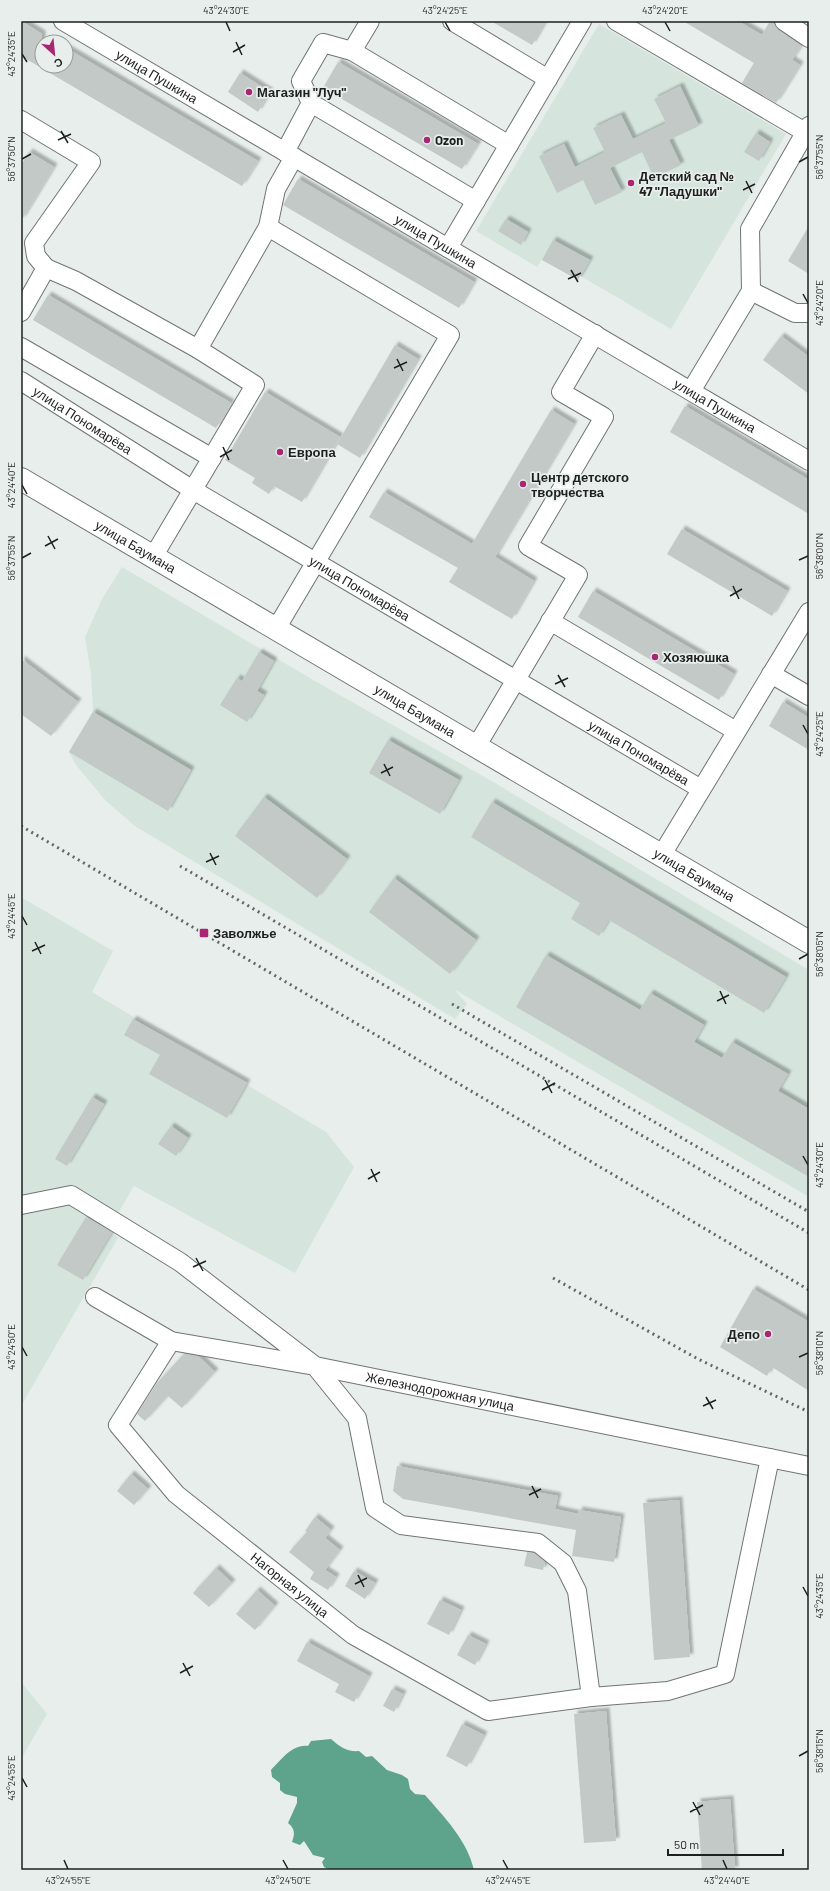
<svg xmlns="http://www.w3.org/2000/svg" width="830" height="1891" viewBox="0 0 830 1891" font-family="Barlow,sans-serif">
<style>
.built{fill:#d5e5de}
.water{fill:#5ea48d}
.building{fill:#c2c9c6;filter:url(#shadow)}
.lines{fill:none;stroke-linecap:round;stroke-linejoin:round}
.minor-casing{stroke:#707573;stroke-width:20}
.major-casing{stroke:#707573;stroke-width:24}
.minor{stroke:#fff;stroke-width:18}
.major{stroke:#fff;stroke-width:22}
.rail{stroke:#636765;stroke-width:3;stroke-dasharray:2 4;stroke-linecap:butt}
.ticks{fill:none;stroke:#1e201f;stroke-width:1.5}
.poi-dot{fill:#a82672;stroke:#e7eeeb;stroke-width:1.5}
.labels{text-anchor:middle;stroke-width:3.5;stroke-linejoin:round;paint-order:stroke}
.street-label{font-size:13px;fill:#1e201f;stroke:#e7eeeb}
.poi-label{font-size:13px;font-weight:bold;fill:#1e201f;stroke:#e7eeeb;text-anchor:start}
.neatline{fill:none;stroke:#1e201f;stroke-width:1.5}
.ticks-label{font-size:10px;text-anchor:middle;fill:#1e201f}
</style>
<defs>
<filter id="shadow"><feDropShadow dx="3.5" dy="-3.5" stdDeviation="1" flood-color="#0004"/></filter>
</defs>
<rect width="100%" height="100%" fill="#e7eeeb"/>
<path class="built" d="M599,24L786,134L671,329L545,255L537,267L476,231Z
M122,567L315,681L488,779L809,970V1197L455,990L467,1004L455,1019L135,826L106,801L76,765L69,752L93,712L91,674L85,637L102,599Z
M21,897L113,951L92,992L326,1132L354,1167L295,1273L134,1186L109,1229L118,1238L21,1406Z
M21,1682L47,1714L21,1759Z"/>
<path class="water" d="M331,1739C340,1747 347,1752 359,1751L366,1757L372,1756L387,1770L402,1775L408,1779L410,1789L415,1794L425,1795C445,1818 467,1840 474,1870H330L324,1867L322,1862L325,1858L313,1855L304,1841L300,1845L292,1842C295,1833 295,1829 288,1823L297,1803V1797L285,1794L280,1790V1783L272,1777L271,1770C281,1760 292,1744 308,1746L311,1741Z"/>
<path class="building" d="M21,21L42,34V66H66V48L258,161L242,186L21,56Z
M491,21H546L532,45Z
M683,21H738L762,35L770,21H772L778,30L801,46L792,60L800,65L776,103L742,83L754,63Z
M338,62L478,144L462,169L323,88Z
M240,73L270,92L258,112L228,92Z
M680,86L699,126L669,140L681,165L654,178L642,152L610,168L622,192L595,205L583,180L557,193L539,156L564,144L575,167L605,152L593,128L621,115L633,139L666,123L654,99Z
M756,133L770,142L759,161L744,152Z
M29,152L54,167L21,221V165Z
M298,179L474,282L459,308L283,205Z
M506,219L528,232L521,245L498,231Z
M809,226V274L788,261Z
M553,240L590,260L578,280L542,260Z
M48,295L231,403L216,428L33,320Z
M781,336L809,357V394L763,360Z
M395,345L418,359L360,458L337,444Z
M265,392L340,437L302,502L274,486L269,494L252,483L255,478L225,460Z
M685,406L809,480V514L670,432Z
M551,410L574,424L495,557L534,581L512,619L449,582L458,568L369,517L384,492L472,544Z
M682,529L787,591L772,616L667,554Z
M593,591L734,674L719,700L578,617Z
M259,652L274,661L257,691L264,695L247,722L220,705L237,678L242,681Z
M21,659L78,702L51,736L21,714Z
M783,702L809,718V750L769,726Z
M93,712L191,770L168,811L69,752Z
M388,740L459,780L440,814L369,773Z
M264,797L347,859L317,898L235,836Z
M492,802L786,977L764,1013L609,920L599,936L571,919L580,903L471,837Z
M394,878L476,940L450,974L369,912Z
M546,955L640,1010L650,993L704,1025L694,1042L722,1058L732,1042L788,1074L778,1091L809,1109V1177L516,1007Z
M133,1019L247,1083L227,1118L149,1074L160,1055L124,1035Z
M92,1097L104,1104L67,1166L55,1159Z
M171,1126L188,1138L176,1156L158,1144Z
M86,1217L112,1232L83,1280L57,1265Z
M753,1289L809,1322V1391L772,1367L767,1376L720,1347Z
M184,1354L198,1356L215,1372L182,1408L168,1396L145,1421L137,1414L157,1383Z
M397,1466L558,1496L555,1509L578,1514L579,1510L621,1517L614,1562L572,1556L576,1530L403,1499L393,1491Z
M131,1474L148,1489L134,1505L117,1491Z
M679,1500L690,1657L654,1660L643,1503Z
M315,1517L331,1530L325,1538L340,1550L325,1570L336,1577L328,1590L310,1579L314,1572L289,1552L307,1532L305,1531Z
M527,1552L534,1553L545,1562L543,1570L524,1566Z
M216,1568L232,1583L209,1607L193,1593Z
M354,1571L375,1583L365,1599L345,1586Z
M257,1590L275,1606L255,1630L236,1614Z
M440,1600L461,1610L449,1635L427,1624Z
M468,1635L486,1644L475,1665L457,1655Z
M307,1642L369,1676L354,1702L335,1692L339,1684L297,1661Z
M392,1689L403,1694L394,1712L383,1706Z
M606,1711L616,1841L584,1843L574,1714Z
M462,1724L484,1735L467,1767L446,1756Z
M730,1799L735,1870H702L697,1802Z"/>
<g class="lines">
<defs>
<g id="minor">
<path id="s1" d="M63,21L809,461"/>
<path d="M452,21L548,79"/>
<path d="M616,21L805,132"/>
<path d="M784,21L809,38"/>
<path d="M352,51L509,145"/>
<path d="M311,103L301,81L323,43L352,51L370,21"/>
<path d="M21,120L91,162L34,243L36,256L46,268"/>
<path d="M285,152L311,103L476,201"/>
<path d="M268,227L450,335L276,629"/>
<path d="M448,248L582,21"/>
<path d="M751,291L795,313H809"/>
<path d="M21,312L46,268L76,281L198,349"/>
<path d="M21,347L212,458"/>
<path id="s2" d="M21,381L193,490L701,789"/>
<path d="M691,391L751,291L750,229L809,126"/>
<path d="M153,557L255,385L198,349L268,227L276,189L294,157"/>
<path d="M550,621L736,731"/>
<path d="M771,674L809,696"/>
<path d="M476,747L578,575L528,546L604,417L561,392L595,334"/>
<path d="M661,856L809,612"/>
<path id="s3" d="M21,1205L71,1195L180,1262L315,1366L809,1466"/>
<path d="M95,1297L171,1341L315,1366L357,1418L375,1508L401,1525L538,1543L563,1563L577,1591L591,1697"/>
<path id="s4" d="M171,1341L118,1425L176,1494L353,1635L488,1711L591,1697L668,1691L725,1674L770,1458"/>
</g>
<g id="major">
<path id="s5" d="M21,479L809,942"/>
</g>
</defs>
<use href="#minor" class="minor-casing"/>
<use href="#major" class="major-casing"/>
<use href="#minor" class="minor"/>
<use href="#major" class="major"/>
<path class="rail" d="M21,826L809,1290
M180,866L809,1233
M452,1004L809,1212
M553,1278L698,1359L809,1412"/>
</g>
<path class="ticks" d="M226,22L230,31M445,22L450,31M665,22L670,31M236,42L242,55M233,52L245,45M22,54L27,62M61,131L68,143M58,140L71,134M22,159L31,154M799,162L808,157M746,181L752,193M743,190L755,184M571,270L578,282M568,279L581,273M803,294L808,303M397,359L403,371M394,368L407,362M223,447L229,460M220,457L232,450M22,485L27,494M48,536L55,549M45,546L58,539M22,558L31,553M799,560L808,556M733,586L739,599M730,596L742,589M558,675L565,687M555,684L568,678M803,725L808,734M384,764L390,776M381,773L393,767M210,853L216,865M206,862L219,856M22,916L27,925M35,942L41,954M32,951L45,945M799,959L808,954M720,991L726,1004M717,1001L729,995M545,1080L552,1093M542,1090L555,1083M803,1156L808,1165M371,1169L377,1182M368,1179L380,1172M196,1258L203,1271M193,1267L206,1261M22,1347L27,1356M799,1357L808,1353M706,1397L713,1409M703,1406L716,1400M532,1486L538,1498M529,1495L541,1489M358,1575L364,1587M355,1584L367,1578M803,1587L808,1596M183,1663L190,1676M180,1673L193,1666M799,1756L808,1751M22,1778L27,1787M693,1802L700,1815M690,1812L703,1805M64,1860L68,1869M283,1860L288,1869M503,1860L508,1869M723,1860L727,1869"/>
<g class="poi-dot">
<circle cx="249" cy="92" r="4"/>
<circle cx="427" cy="140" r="4"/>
<circle cx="631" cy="183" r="4"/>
<circle cx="280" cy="452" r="4"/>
<circle cx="523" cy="484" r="4"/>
<circle cx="655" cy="657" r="4"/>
<rect x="199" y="928" width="10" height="10" rx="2"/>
<circle cx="768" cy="1334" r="4"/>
</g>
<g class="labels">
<g class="street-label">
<text dy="5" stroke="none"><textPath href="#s1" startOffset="109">улица Пушкина</textPath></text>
<text dy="5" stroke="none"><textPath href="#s1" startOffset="433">улица Пушкина</textPath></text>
<text dy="5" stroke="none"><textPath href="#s1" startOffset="757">улица Пушкина</textPath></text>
<text dy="5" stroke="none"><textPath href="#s2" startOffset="73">улица Пономарёва</textPath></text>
<text dy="5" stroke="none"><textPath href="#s5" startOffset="133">улица Баумана</textPath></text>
<text dy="5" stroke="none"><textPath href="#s2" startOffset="397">улица Пономарёва</textPath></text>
<text dy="5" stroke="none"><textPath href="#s5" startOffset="457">улица Баумана</textPath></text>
<text dy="5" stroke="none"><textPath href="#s2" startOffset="721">улица Пономарёва</textPath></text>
<text dy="5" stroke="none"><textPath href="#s5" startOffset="781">улица Баумана</textPath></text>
<text dy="5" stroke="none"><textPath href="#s3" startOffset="477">Железнодорожная улица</textPath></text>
<text dy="5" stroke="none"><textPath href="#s4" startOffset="335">Нагорная улица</textPath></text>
</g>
<g class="poi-label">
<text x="257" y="97">Магазин "Луч"</text>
<text x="435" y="145">Ozon</text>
<text x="639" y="181">Детский сад №<tspan x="639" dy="15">47 "Ладушки"</tspan></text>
<text x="288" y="457">Европа</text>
<text x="531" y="482">Центр детского<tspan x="531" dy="15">творчества</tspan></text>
<text x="663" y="662">Хозяюшка</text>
<text x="213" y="938">Заволжье</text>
<text x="760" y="1339" text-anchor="end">Депо</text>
</g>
</g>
<rect width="830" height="1891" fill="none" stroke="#e7eeeb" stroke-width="44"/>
<g transform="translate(54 54) rotate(153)"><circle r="19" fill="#e7eeeb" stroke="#979c99"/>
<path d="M0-3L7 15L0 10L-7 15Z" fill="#a82672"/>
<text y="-6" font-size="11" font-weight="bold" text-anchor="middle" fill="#1e201f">С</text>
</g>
<path d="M668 1849v6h115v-6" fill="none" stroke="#1e201f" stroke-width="2"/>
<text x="674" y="1849" font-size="12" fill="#1e201f" stroke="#e7eeeb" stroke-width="3" paint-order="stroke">50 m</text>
<rect x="22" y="22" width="786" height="1847" class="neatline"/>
<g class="ticks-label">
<text x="226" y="14">43°24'30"E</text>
<text x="445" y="14">43°24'25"E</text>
<text x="665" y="14">43°24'20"E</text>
<text transform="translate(11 54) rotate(-90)" y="4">43°24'35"E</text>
<text transform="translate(819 157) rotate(-90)" y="4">56°37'55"N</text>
<text transform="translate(11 159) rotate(-90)" y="4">56°37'50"N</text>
<text transform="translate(819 303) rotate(-90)" y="4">43°24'20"E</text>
<text transform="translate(11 485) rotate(-90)" y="4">43°24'40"E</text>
<text transform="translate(819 556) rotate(-90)" y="4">56°38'00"N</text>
<text transform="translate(11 558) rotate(-90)" y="4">56°37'55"N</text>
<text transform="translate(819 734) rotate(-90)" y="4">43°24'25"E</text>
<text transform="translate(11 916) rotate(-90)" y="4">43°24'45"E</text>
<text transform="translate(819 954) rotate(-90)" y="4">56°38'05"N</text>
<text transform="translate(819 1165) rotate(-90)" y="4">43°24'30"E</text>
<text transform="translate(11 1347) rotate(-90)" y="4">43°24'50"E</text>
<text transform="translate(819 1353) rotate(-90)" y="4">56°38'10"N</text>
<text transform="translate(819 1596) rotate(-90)" y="4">43°24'35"E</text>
<text transform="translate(819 1751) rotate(-90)" y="4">56°38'15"N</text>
<text transform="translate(11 1778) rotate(-90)" y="4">43°24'55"E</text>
<text x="68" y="1884">43°24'55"E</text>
<text x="288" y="1884">43°24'50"E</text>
<text x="508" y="1884">43°24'45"E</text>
<text x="727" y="1884">43°24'40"E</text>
</g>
</svg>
